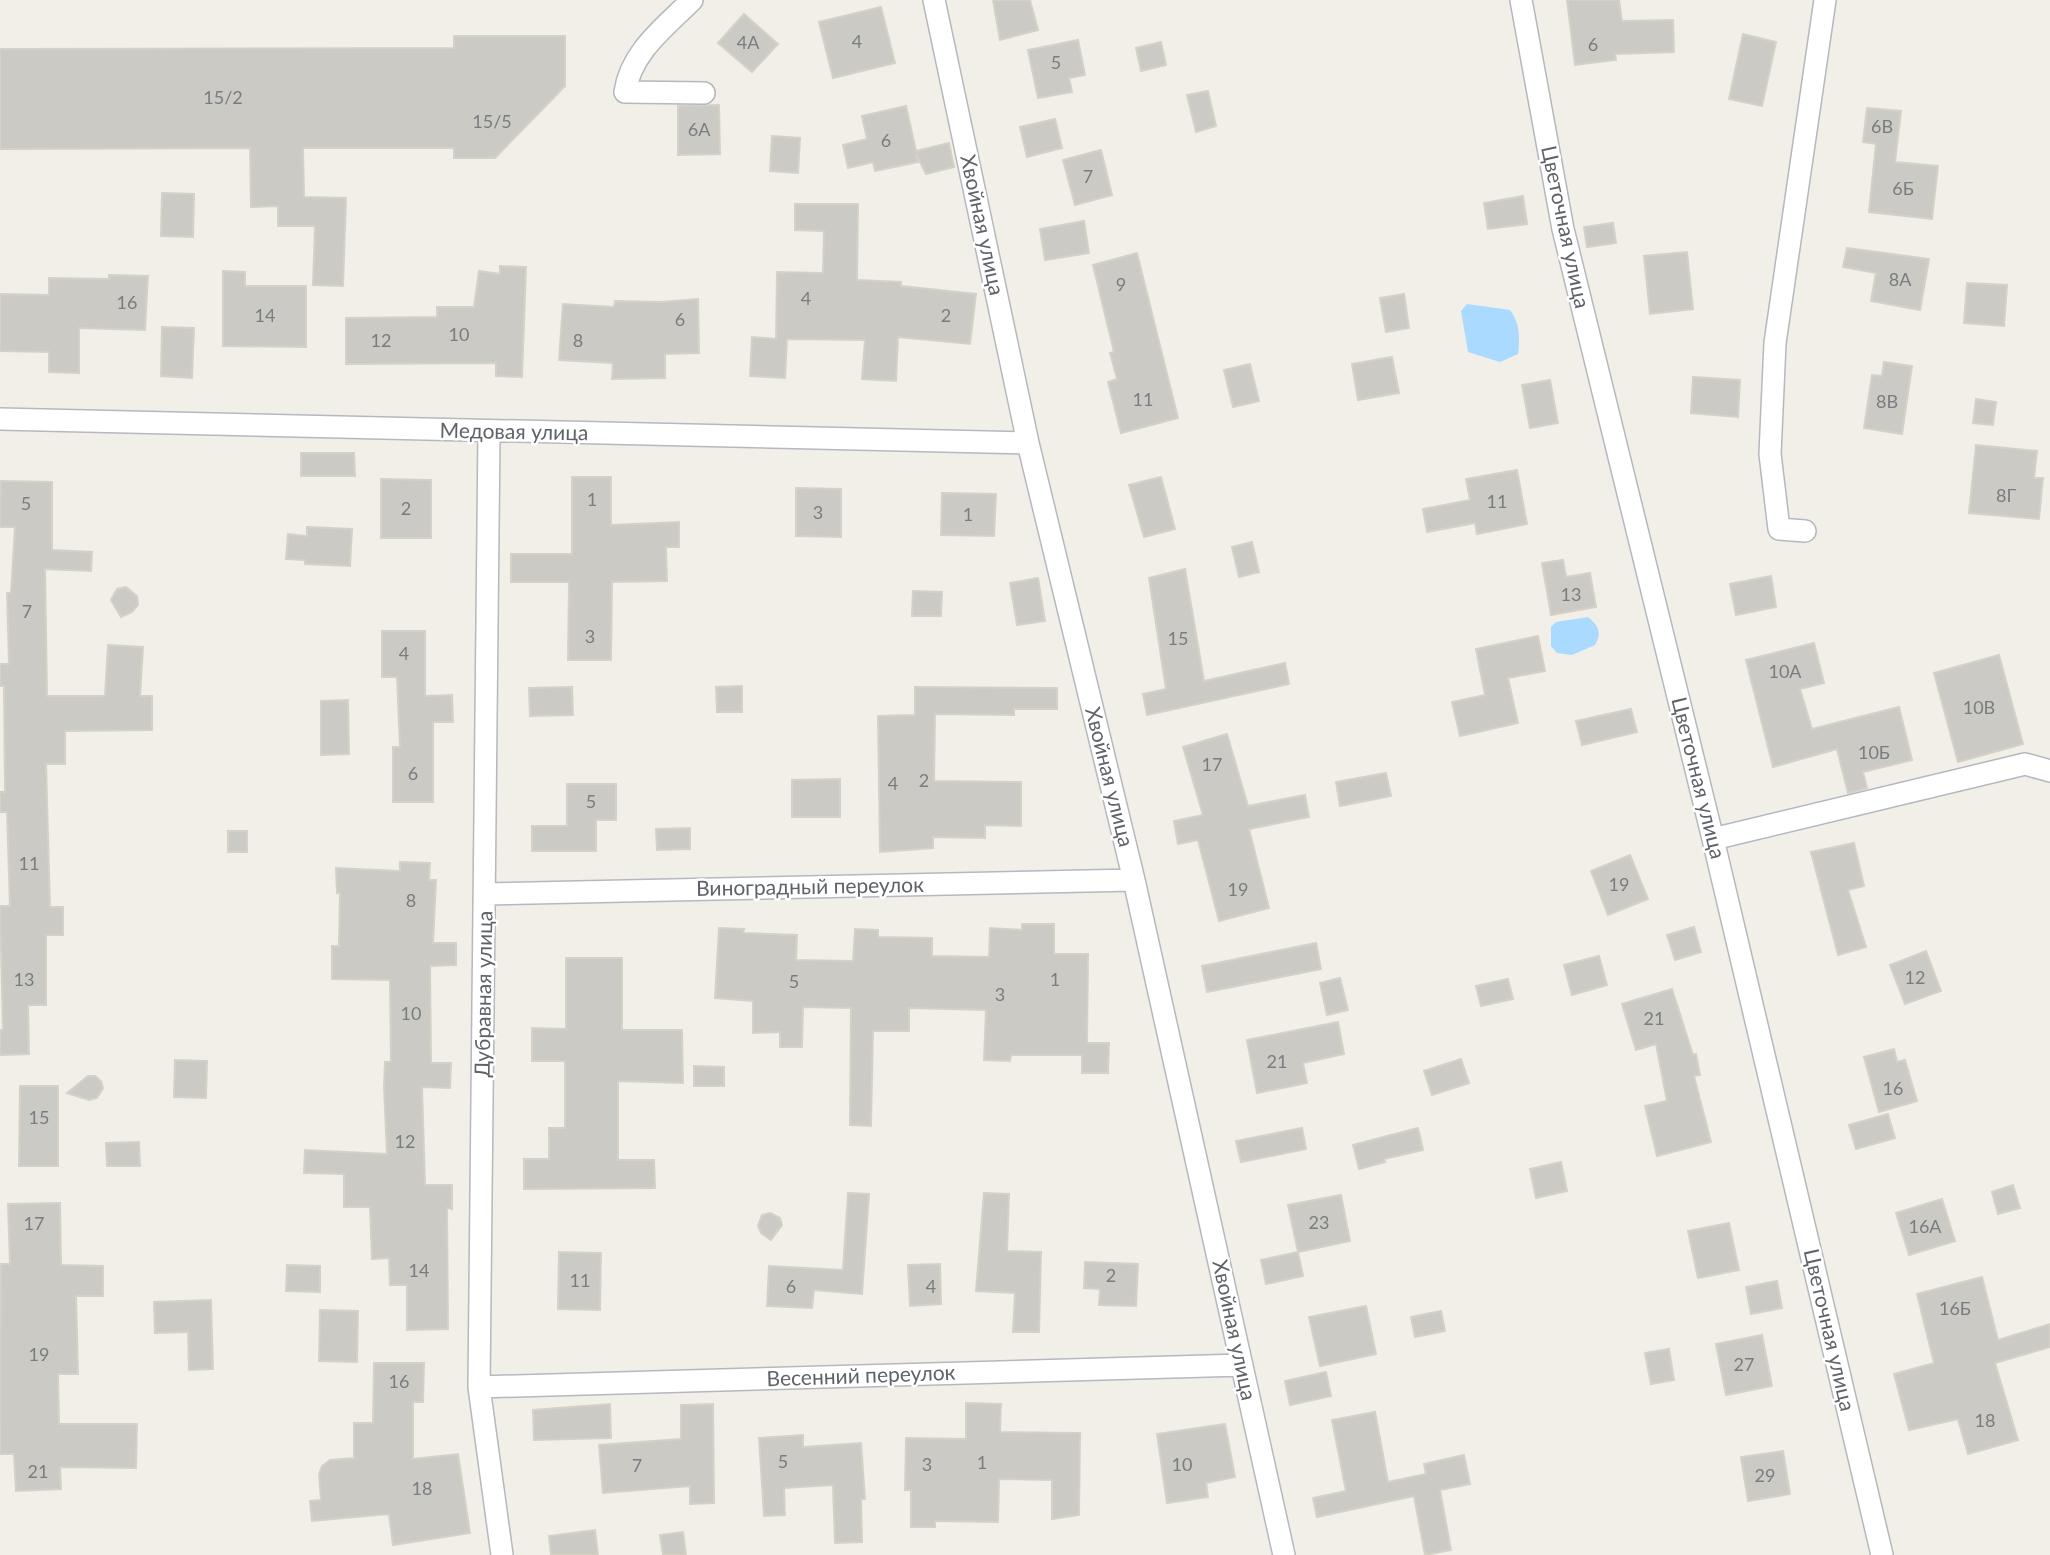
<svg xmlns="http://www.w3.org/2000/svg" width="2050" height="1555" viewBox="0 0 2050 1555" font-family="Lato,sans-serif">
<style>
.water{fill:#aadaff}
.building{fill:#cccac5;stroke:#d6d1c6;stroke-width:2}
.lines{fill:none;stroke-linecap:round;stroke-linejoin:round}
.street-casing{stroke:#b5b8bc;stroke-width:24}
.street{stroke:#fff;stroke-width:21}
.labels{text-anchor:middle;stroke-width:5;stroke-linejoin:round;paint-order:stroke}
.number-label{font-size:18px;fill:#7a7d7f}
.street-label{font-size:21px;fill:#5f6368;stroke:#fff}
</style>
<rect width="100%" height="100%" fill="#f1efe8"/>
<path class="water" d="M1467,304L1510,310C1520,323 1520,338 1518,354L1500,362L1468,352L1461,311Z
M1588,617C1599,626 1602,633 1595,645L1572,655L1557,653L1551,646V627L1556,622Z"/>
<path class="building" d="M993,0H1030L1038,30L1000,40Z
M1567,0H1619L1622,21L1673,20L1674,52L1615,54L1616,60L1575,65Z
M881,7L895,63L833,78L819,22Z
M744,14L778,44L752,72L718,43Z
M1743,34L1776,42L1762,106L1729,99Z
M454,36H565V86L495,158H454V148H303L304,197L346,198L343,286L313,285L315,226H278V206L251,207L250,148L0,149V49L454,48Z
M1078,40L1085,75L1069,78L1072,92L1038,98L1028,50Z
M1161,42L1166,65L1141,71L1136,48Z
M1208,91L1216,126L1196,132L1187,95Z
M719,105L720,154L678,155V106Z
M906,106L916,151L949,143L954,167L926,174L916,154L918,162L875,171L873,162L848,168L843,145L867,139L862,116Z
M1867,108L1901,111L1895,162L1938,166L1932,219L1869,212L1876,144L1863,142Z
M1055,119L1062,148L1027,157L1020,127Z
M772,136L800,138L798,173L770,171Z
M1101,150L1112,195L1075,205L1063,160Z
M162,193L194,194L193,237L161,236Z
M1523,196L1527,224L1488,229L1484,203Z
M795,204H858L857,280L901,282V286L976,294L970,344L898,337L896,381L862,379L865,340L787,339L785,378L750,376L752,337L776,339L777,272L823,273L824,231L795,230Z
M1084,221L1089,253L1045,260L1040,229Z
M1613,223L1616,243L1587,247L1584,227Z
M1847,248L1929,259L1920,310L1871,301L1876,273L1843,267Z
M1687,252L1693,309L1650,314L1644,256Z
M1137,253L1178,418L1121,433L1108,382L1117,379L1110,353L1114,352L1093,265Z
M500,266L526,267L522,377L496,376V363L346,364V318L437,317V307H474L479,271L500,274Z
M223,271L245,272V286H306V347L223,346Z
M109,275L148,276L145,330L79,328V373L49,372V352L0,351V294L49,295V278L109,279Z
M1967,283L2007,285L2004,326L1964,323Z
M1404,294L1409,328L1386,332L1380,298Z
M698,299L699,353L665,354V378L612,379L613,363L559,360L563,304L614,307L615,301L661,302Z
M162,327L194,328L192,378L161,376Z
M1392,357L1399,393L1358,400L1352,364Z
M1884,362L1912,366L1902,434L1864,428L1872,375L1882,376Z
M1250,364L1259,401L1233,407L1224,370Z
M1693,377L1740,380L1738,417L1691,413Z
M1550,380L1558,423L1530,428L1522,385Z
M1976,399L1996,402L1993,425L1973,423Z
M1976,445L2037,451L2034,478H2043L2039,519L1969,513Z
M301,453H354L355,476H301Z
M1517,470L1527,524L1477,534L1475,523L1427,532L1423,509L1470,500L1466,479Z
M572,477H611V525L679,522V547H666L667,581L612,582L611,660H568L569,582H511V554H572Z
M1161,477L1175,529L1144,537L1129,485Z
M381,479L431,480V538H381Z
M1,481L52,482V550L92,552L91,571L45,569L47,696H105L108,645L143,647L140,696H152V730L65,731V764H46L50,907H63V935H46V1005H28L29,1054L0,1055V1030H3L0,906H10L7,812H0V792H5L4,686H0V664H9L7,593H11L15,527H0Z
M796,488L841,489V537L796,536Z
M942,493L996,494L994,536L941,535Z
M307,527L352,529L350,566L305,564V560L286,559L288,534L307,536Z
M1252,542L1259,572L1239,577L1232,547Z
M1563,560L1566,577L1590,573L1596,607L1551,615L1542,563Z
M1185,569L1204,681L1285,663L1289,684L1147,715L1143,694L1166,689L1149,578Z
M1771,576L1776,607L1736,615L1730,584Z
M1038,578L1045,621L1017,625L1010,583Z
M126,587L137,596L138,605L132,612L121,617L111,600L117,589Z
M913,591L942,592L941,616H912Z
M382,631H425V696L452,695L453,722H433V802H393V747H400L397,677H382Z
M1538,636L1545,671L1508,678L1518,723L1460,736L1452,702L1485,695L1476,649Z
M1814,643L1824,683L1800,689L1812,729L1899,707L1912,760L1863,772L1867,788L1848,793L1837,749L1773,767L1746,660Z
M1999,655L2023,744L1958,762L1934,673Z
M742,686V712H717L716,687Z
M572,687L573,715L530,716L529,688Z
M915,687L1057,688V709H1014V715L935,714L934,781L1021,782V826L985,825V838L933,837V848L880,852L878,716L915,715Z
M348,700L349,754L321,755V701Z
M1631,709L1637,732L1582,745L1576,721Z
M1227,734L1248,806L1305,795L1309,817L1249,829L1269,908L1219,921L1198,840L1178,844L1174,821L1203,815L1183,747Z
M1386,773L1391,796L1340,806L1336,782Z
M840,779V817H792V780Z
M567,784H616V820H596V851H532V826H567Z
M690,828V849L657,850L656,829Z
M228,831H247V852H228Z
M1854,843L1864,886L1848,890L1866,947L1838,955L1811,852Z
M1630,855L1648,899L1608,915L1591,871Z
M400,862L430,863L429,880H436L433,943H456V965L430,966L431,1063H451L450,1088L422,1087L425,1185H452V1209L447,1208L448,1329L407,1330V1285H390L389,1258L372,1259L370,1207H344V1174L304,1173L305,1150L387,1154L384,1087L385,1062H391L390,980L332,979V946H339L340,893H337L336,868L400,871Z
M1022,924H1054V954H1088L1087,1043H1109L1108,1073H1082V1055H1011L1010,1061L984,1060L986,1010L909,1008V1031H873L871,1126L850,1125L851,1008L803,1007L802,1047H780V1032L753,1033V1001L715,998L719,928L744,929L743,933L797,935L796,960L853,961L855,929L878,930V937L932,938V956L989,957L990,928L1022,930Z
M1694,927L1701,952L1675,960L1667,935Z
M1316,943L1321,969L1207,992L1202,966Z
M1926,951L1941,991L1905,1004L1890,965Z
M1599,956L1607,985L1572,995L1564,965Z
M566,958H622V1030H682L683,1083L618,1081V1160H654L655,1188L524,1189V1159H549V1128H565V1061H532V1028L566,1029Z
M1340,978L1348,1010L1327,1015L1320,983Z
M1508,979L1513,999L1481,1006L1476,986Z
M1672,989L1693,1055L1696,1054L1700,1075L1694,1076L1711,1142L1657,1156L1645,1106L1667,1101L1656,1044L1636,1050L1622,1004Z
M1338,1022L1344,1054L1303,1063L1307,1083L1257,1093L1247,1040Z
M1894,1049L1897,1062L1905,1060L1917,1101L1879,1112L1864,1057Z
M1461,1059L1469,1083L1432,1095L1424,1071Z
M175,1060L207,1061L206,1098L174,1097Z
M694,1066L724,1067V1086H694Z
M88,1076H95L101,1081L103,1088L97,1098L89,1100L67,1093Z
M20,1086H58V1166H19Z
M1888,1114L1895,1138L1856,1149L1849,1125Z
M1302,1128L1306,1149L1241,1162L1236,1141Z
M1418,1128L1423,1150L1384,1159L1385,1162L1359,1169L1353,1145Z
M139,1142L140,1166H107L106,1143Z
M1561,1162L1567,1191L1536,1198L1530,1169Z
M2013,1185L2020,1208L1998,1214L1992,1192Z
M848,1193L869,1194L862,1294L814,1290L812,1308L767,1306L769,1266L843,1270Z
M984,1193L1009,1194L1007,1251L1041,1252L1039,1332H1013L1015,1293L976,1291Z
M1341,1195L1350,1241L1298,1252L1288,1205Z
M1942,1199L1955,1241L1909,1255L1896,1213Z
M60,1203L61,1265L103,1266V1296H76L78,1374H58L59,1424H137L136,1468L60,1467L61,1489L16,1491L14,1454H0L1,1264H10L8,1204Z
M770,1213L780,1218L782,1225L771,1240L761,1233L758,1226L762,1215Z
M1729,1223L1739,1270L1698,1278L1688,1231Z
M559,1252L601,1253L600,1310L558,1309Z
M1298,1252L1303,1276L1266,1284L1261,1260Z
M1085,1262L1138,1264L1136,1306L1099,1305L1100,1289L1084,1288Z
M940,1264L941,1304L910,1306L908,1265Z
M287,1265L320,1266V1292L286,1291Z
M1982,1277L1998,1340L2050,1324V1347L1995,1363L2018,1440L1968,1454L1958,1419L1909,1430L1894,1374L1934,1363L1917,1294Z
M1777,1281L1782,1308L1751,1314L1746,1287Z
M211,1300L213,1369L189,1370L188,1332L155,1333L154,1302Z
M1366,1306L1376,1354L1320,1366L1309,1317Z
M320,1310L358,1311L357,1362L319,1361Z
M1441,1311L1445,1331L1415,1337L1411,1317Z
M1762,1335L1772,1386L1726,1395L1716,1344Z
M1669,1349L1674,1380L1651,1384L1645,1353Z
M374,1363H424L423,1402H413V1459L458,1454L470,1533L393,1545L389,1514L312,1521L310,1501L321,1500L319,1474L322,1466L330,1460L354,1458V1423H373Z
M1326,1372L1331,1396L1290,1405L1285,1381Z
M966,1403L1001,1404L1000,1432L1080,1433L1079,1515L1052,1519V1480L999,1479L998,1522L935,1521V1527H911V1490H905L906,1438L966,1439Z
M610,1404L611,1438L534,1440L533,1410Z
M713,1404L714,1503L690,1504V1486L603,1493L599,1445L681,1439V1405Z
M1375,1412L1388,1482L1426,1474L1424,1464L1464,1455L1470,1484L1440,1490L1451,1550L1425,1555L1414,1496L1317,1517L1313,1498L1346,1491L1332,1420Z
M1225,1424L1235,1477L1206,1483L1208,1497L1167,1503L1157,1434Z
M803,1435V1447L861,1443L865,1499H861L862,1542L835,1543L833,1485L784,1488L785,1515L764,1516L759,1438Z
M1783,1451L1790,1494L1748,1501L1741,1457Z
M595,1530L598,1555H551L549,1536Z
M683,1532L686,1555H663L660,1535Z"/>
<g class="lines">
<defs>
<path id="street" d="M692,0C664,28 631,52 625,92L704,93
M934,0L1028,443L1134,880L1284,1555
M1521,0L1563,229L1713,839L1882,1555
M0,419L1028,443
M489,432L479,1387L502,1555
M1805,531L1779,529L1770,454L1775,343L1825,0
M1713,839L2025,764L2050,771
M485,894L1134,880
M479,1387L1242,1365"/>
</defs>
<use href="#street" class="street-casing"/>
<use href="#street" class="street"/>
</g>
<g class="labels">
<g class="number-label">
<text x="857" y="48">4</text>
<text x="748" y="49">4А</text>
<text x="1593" y="51">6</text>
<text x="1056" y="69">5</text>
<text x="223" y="104">15/2</text>
<text x="492" y="128">15/5</text>
<text x="1882" y="133">6В</text>
<text x="699" y="136">6А</text>
<text x="886" y="147">6</text>
<text x="1088" y="183">7</text>
<text x="1903" y="195">6Б</text>
<text x="1900" y="286">8А</text>
<text x="1121" y="291">9</text>
<text x="806" y="305">4</text>
<text x="127" y="309">16</text>
<text x="265" y="322">14</text>
<text x="946" y="322">2</text>
<text x="680" y="326">6</text>
<text x="459" y="341">10</text>
<text x="381" y="347">12</text>
<text x="578" y="347">8</text>
<text x="1143" y="406">11</text>
<text x="1887" y="408">8В</text>
<text x="2006" y="502">8Г</text>
<text x="592" y="506">1</text>
<text x="1497" y="508">11</text>
<text x="26" y="510">5</text>
<text x="406" y="515">2</text>
<text x="818" y="519">3</text>
<text x="968" y="521">1</text>
<text x="1571" y="601">13</text>
<text x="27" y="618">7</text>
<text x="590" y="643">3</text>
<text x="1178" y="645">15</text>
<text x="404" y="660">4</text>
<text x="1785" y="678">10А</text>
<text x="1979" y="714">10В</text>
<text x="1874" y="759">10Б</text>
<text x="1212" y="771">17</text>
<text x="413" y="780">6</text>
<text x="924" y="787">2</text>
<text x="893" y="790">4</text>
<text x="591" y="808">5</text>
<text x="29" y="870">11</text>
<text x="1619" y="891">19</text>
<text x="1238" y="896">19</text>
<text x="411" y="907">8</text>
<text x="1915" y="984">12</text>
<text x="24" y="986">13</text>
<text x="1055" y="986">1</text>
<text x="794" y="988">5</text>
<text x="1000" y="1001">3</text>
<text x="411" y="1020">10</text>
<text x="1654" y="1025">21</text>
<text x="1277" y="1068">21</text>
<text x="1893" y="1095">16</text>
<text x="39" y="1124">15</text>
<text x="405" y="1148">12</text>
<text x="1319" y="1229">23</text>
<text x="34" y="1230">17</text>
<text x="1925" y="1233">16А</text>
<text x="419" y="1277">14</text>
<text x="1111" y="1282">2</text>
<text x="580" y="1287">11</text>
<text x="791" y="1293">6</text>
<text x="931" y="1293">4</text>
<text x="1955" y="1315">16Б</text>
<text x="39" y="1361">19</text>
<text x="1744" y="1371">27</text>
<text x="399" y="1388">16</text>
<text x="1985" y="1427">18</text>
<text x="783" y="1468">5</text>
<text x="982" y="1469">1</text>
<text x="927" y="1471">3</text>
<text x="1182" y="1471">10</text>
<text x="637" y="1472">7</text>
<text x="38" y="1478">21</text>
<text x="1765" y="1482">29</text>
<text x="422" y="1495">18</text>
</g>
<g class="street-label">
<text transform="translate(982 225) rotate(78)" y="7">Хвойная улица</text>
<text transform="translate(1565 227) rotate(78)" y="7">Цветочная улица</text>
<text transform="translate(514 432) rotate(1)" y="7">Медовая улица</text>
<text transform="translate(1109 777) rotate(76)" y="7">Хвойная улица</text>
<text transform="translate(1698 778) rotate(76)" y="7">Цветочная улица</text>
<text transform="translate(810 887) rotate(-1)" y="7">Виноградный переулок</text>
<text transform="translate(484 994) rotate(-89)" y="7">Дубравная улица</text>
<text transform="translate(1234 1330) rotate(78)" y="7">Хвойная улица</text>
<text transform="translate(1829 1330) rotate(77)" y="7">Цветочная улица</text>
<text transform="translate(861 1376) rotate(-2)" y="7">Весенний переулок</text>
</g>
</g>
</svg>
